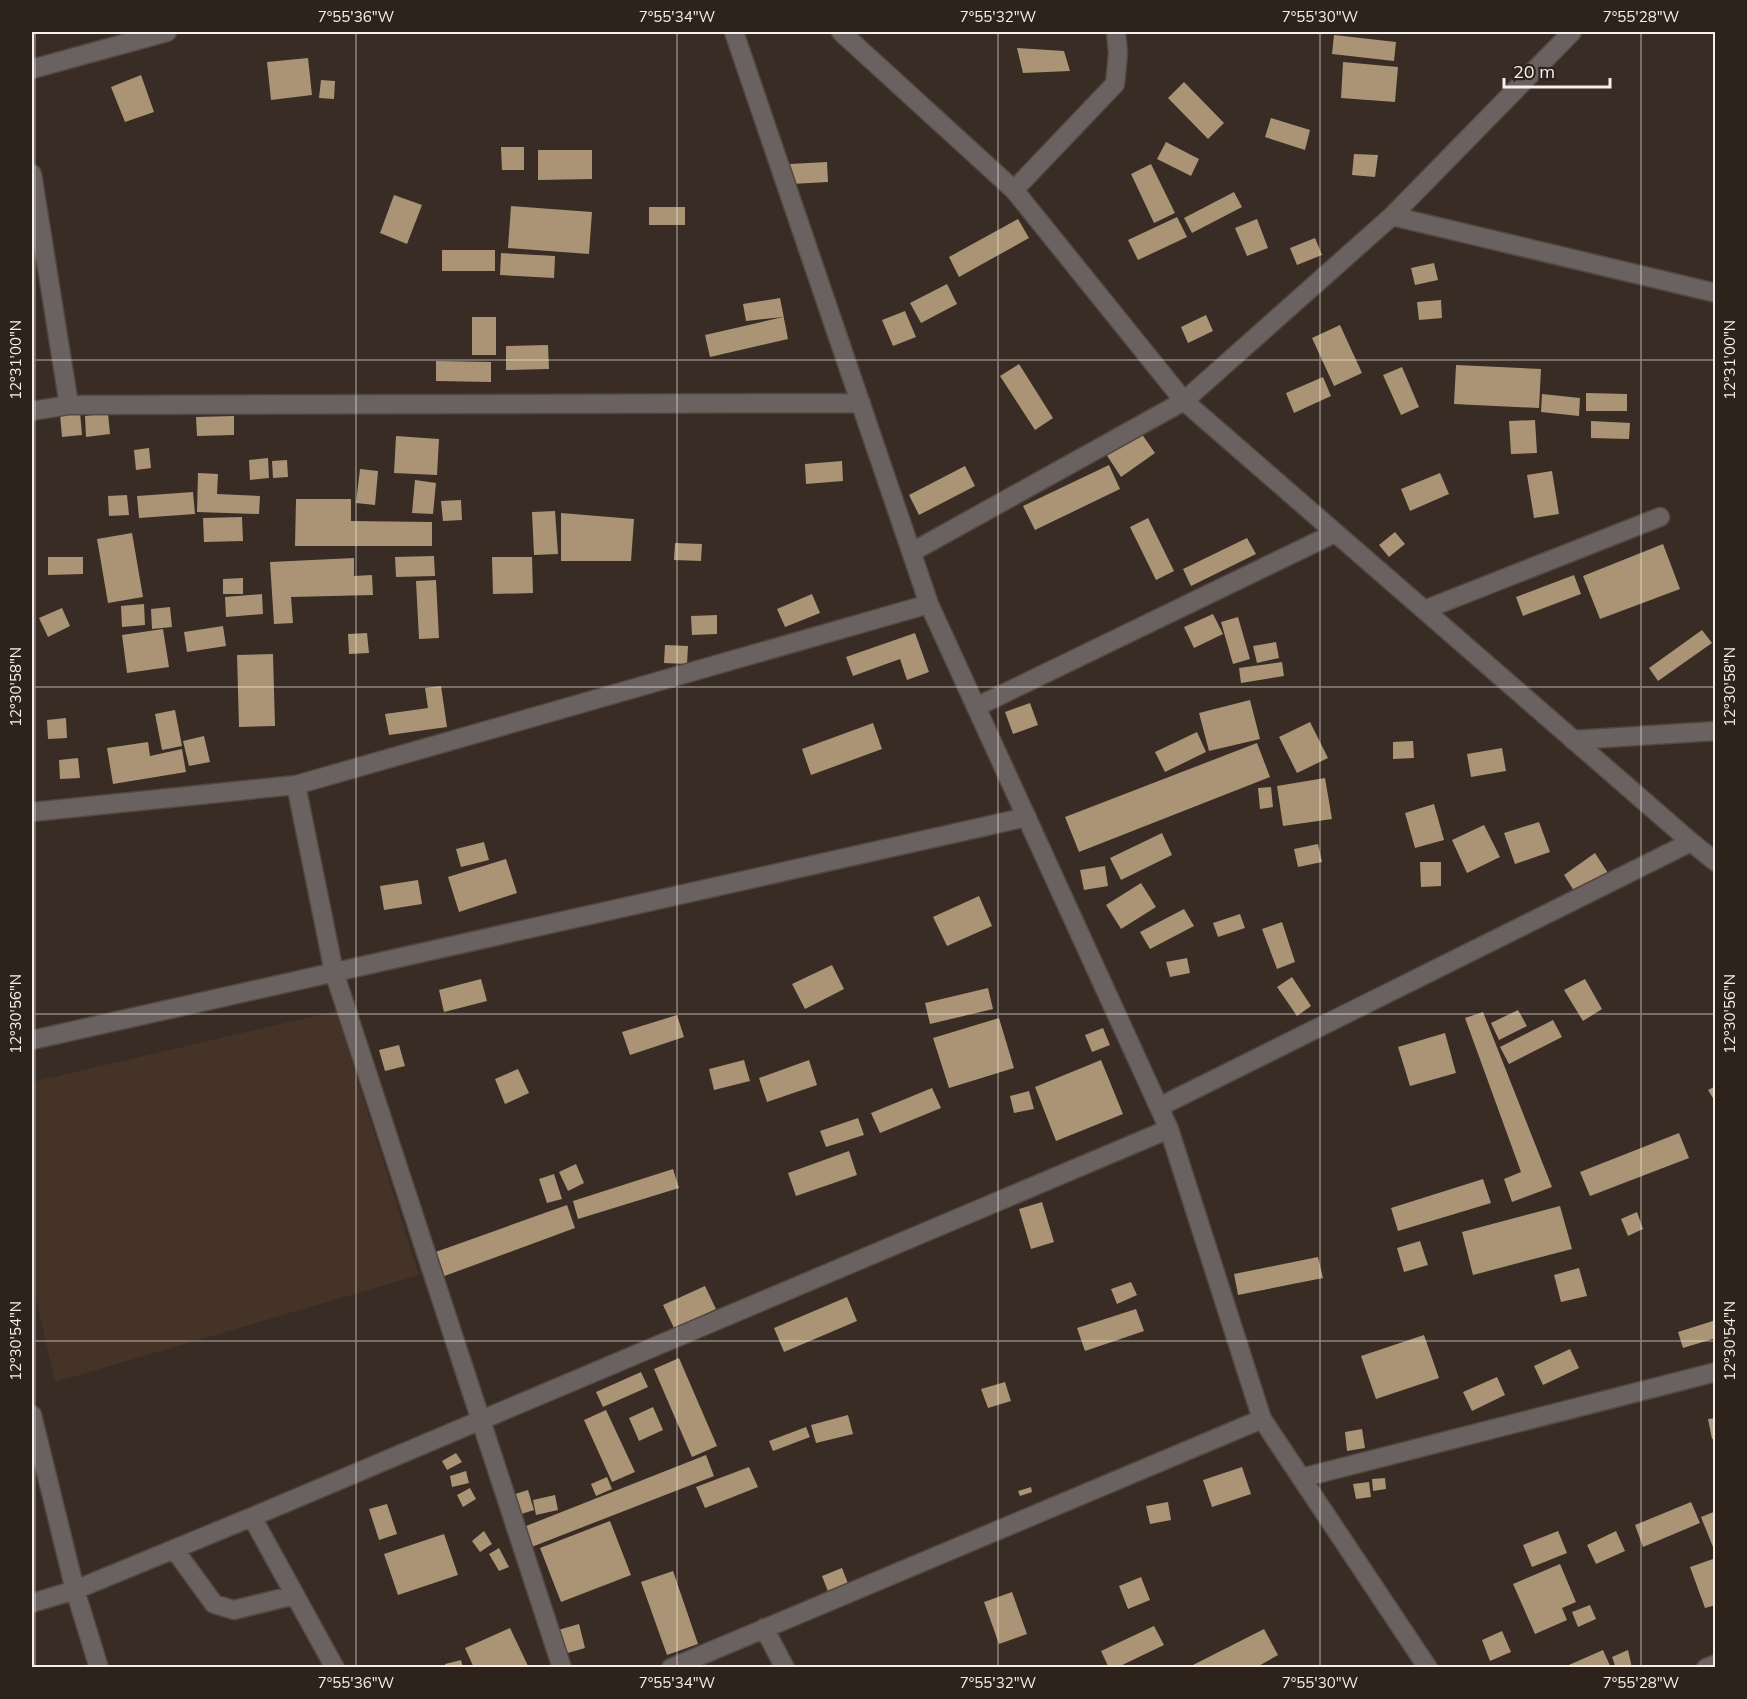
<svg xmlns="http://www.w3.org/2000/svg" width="1747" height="1699" viewBox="0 0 1747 1699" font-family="Mulish,sans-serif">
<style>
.built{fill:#453328}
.building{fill:#aa9475}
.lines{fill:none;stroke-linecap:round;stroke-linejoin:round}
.minor-casing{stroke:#534741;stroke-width:21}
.minor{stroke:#6a6261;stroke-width:18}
.ticks{fill:none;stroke:#f7efea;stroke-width:1.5;stroke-opacity:0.45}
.neatline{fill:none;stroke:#f7efea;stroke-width:2}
.ticks-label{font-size:15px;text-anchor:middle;fill:#f7efea}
</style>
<rect width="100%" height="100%" fill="#382c25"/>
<path class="built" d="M336,1011L419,1275L55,1382L32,1281V1082Z"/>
<path class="building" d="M1334,35L1396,42L1394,61L1332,54Z
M1017,48L1064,51L1070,71L1023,73Z
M308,58L312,95L271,100L267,62Z
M1343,62L1398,67L1395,102L1341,98Z
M141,75L154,112L125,122L111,87Z
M321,80L335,81L334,99L319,98Z
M1184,82L1224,123L1208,139L1168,98Z
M1271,118L1310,130L1305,150L1265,137Z
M1166,142L1199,159L1191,176L1157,159Z
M501,147H524V170H502Z
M538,150H592V179L538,180Z
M1354,154L1378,155L1375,177L1352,175Z
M827,162L828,182L791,184L790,164Z
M1151,164L1175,213L1154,223L1131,174Z
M1234,192L1242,207L1192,233L1184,218Z
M394,195L422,205L407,244L380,233Z
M511,206L592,212L589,254L508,248Z
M649,207H685V225H649Z
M1177,217L1187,237L1138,260L1128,240Z
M1018,219L1029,238L959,277L949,257Z
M1257,219L1268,248L1247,256L1235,228Z
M1315,238L1322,255L1297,265L1290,248Z
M442,250H495V271H442Z
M501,253L555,256L554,278L500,275Z
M1434,263L1438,280L1415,285L1411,268Z
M947,284L957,304L921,323L910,303Z
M780,298L788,339L710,357L705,335L783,317L746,321L743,304Z
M1441,300L1442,318L1419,320L1417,302Z
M905,311L916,337L893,346L882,320Z
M1206,315L1213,331L1188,343L1181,327Z
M472,317H496V355H472Z
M1340,325L1362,373L1334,386L1312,338Z
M548,345L549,369L506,370V346Z
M436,361L491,362V382L436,381Z
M1019,364L1053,418L1035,430L1000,376Z
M1456,365L1541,369L1539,408L1454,404Z
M1402,367L1419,407L1401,415L1383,375Z
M1323,377L1331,396L1294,413L1286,393Z
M1586,393L1627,394V411H1586Z
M1542,394L1580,398L1579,416L1541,412Z
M80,412L82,435L62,437L60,414Z
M108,413L110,434L86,437L85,416Z
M234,416V435L197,436L196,417Z
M1535,420L1537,453L1511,454L1509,421Z
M1591,421L1630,423L1629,439L1591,438Z
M1139,430L1155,453L1121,477L1106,454Z
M396,436L439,439L437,475L394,473Z
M149,448L151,468L136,470L134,450Z
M268,458L269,478L250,480L249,460Z
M287,460L288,477L273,478L272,461Z
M842,461L843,481L806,484L805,464Z
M1109,465L1120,489L1035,530L1023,506Z
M965,466L975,486L919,515L909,495Z
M360,469L378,471L375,505L356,503Z
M1552,471L1559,514L1534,518L1527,475Z
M198,473L218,474L217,494L260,496L259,514L197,512Z
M1440,473L1449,494L1410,511L1401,489Z
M415,480L436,483L433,514L412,513Z
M193,492L195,514L139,518L137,496Z
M127,495L129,515L109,516L108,496Z
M296,499H351V521L432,522V546H295Z
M461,500L462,520L443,521L441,501Z
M555,511L558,554L534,555L532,512Z
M561,513L634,519L631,561H561Z
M242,517L243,541L204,542L203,518Z
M1148,518L1174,571L1156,580L1130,527Z
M1395,532L1405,544L1389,557L1379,545Z
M132,533L143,597L108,603L97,539Z
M1247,538L1256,554L1191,586L1183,569Z
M675,543L702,544L701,561L674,560Z
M1663,544L1680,589L1600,619L1583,576Z
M434,556L435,576L396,577L395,557Z
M48,557H83V574L48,575Z
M492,557H532L533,593L493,594Z
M354,558V576L372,575L373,595L291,597L293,623L274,624L270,562Z
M1574,575L1581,594L1523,616L1516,597Z
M243,578V594H223V579Z
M436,580L439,638L419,639L416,581Z
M262,594L263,614L226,617L225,597Z
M812,594L820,613L785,627L777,609Z
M144,604L145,625L122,627L121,606Z
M170,607L172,627L152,629L151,609Z
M62,608L70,626L48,637L39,618Z
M1213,614L1223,634L1194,648L1184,627Z
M717,615V634L692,635L691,616Z
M1238,617L1250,659L1233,664L1221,622Z
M223,626L226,646L187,652L184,632Z
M163,629L169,667L127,673L122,635Z
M1702,630L1712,643L1658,681L1649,668Z
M367,633L369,653L349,654L348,634Z
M915,633L929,672L907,680L900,659L853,676L846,657Z
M1276,642L1279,658L1257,663L1253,646Z
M665,645L688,646L687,664L664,663Z
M273,654L275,726L239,727L237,655Z
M1282,662L1284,676L1241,683L1239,668Z
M441,686L447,727L389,735L385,714L428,708L425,688Z
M1250,700L1260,739L1209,751L1199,713Z
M1030,703L1038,725L1013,734L1005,712Z
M175,710L182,746L162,750L155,714Z
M66,718L67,738L48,739L47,720Z
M1310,722L1328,758L1297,773L1279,737Z
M873,723L882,749L811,775L802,749Z
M1197,732L1206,752L1165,772L1155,752Z
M204,736L210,762L189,766L183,741Z
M1413,741L1414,758L1393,759V742Z
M148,742L150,756L182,749L186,772L113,784L107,748Z
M1257,743L1270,777L1079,852L1065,817Z
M1502,748L1506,771L1471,777L1467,754Z
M78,758L80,778L60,779L59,760Z
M1325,778L1332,819L1283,826L1277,786Z
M1271,787L1273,807L1260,809L1258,788Z
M1434,804L1444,840L1415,848L1405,813Z
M1539,822L1550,852L1515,864L1504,833Z
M1484,825L1500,857L1467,873L1452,840Z
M1162,833L1172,855L1121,880L1110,858Z
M484,842L489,860L461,867L456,849Z
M1318,844L1322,862L1298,867L1294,849Z
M1595,853L1608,873L1576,894L1564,875Z
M506,859L517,893L459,912L448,877Z
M1420,862H1441V886L1421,887Z
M1105,866L1108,886L1084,890L1080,870Z
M418,880L422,904L384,910L380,886Z
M1141,883L1156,907L1121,929L1106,905Z
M979,896L992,926L947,946L933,917Z
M1184,909L1194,926L1150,949L1140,932Z
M1240,914L1245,928L1218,937L1213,923Z
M1282,922L1295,962L1277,969L1262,929Z
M1187,958L1190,973L1170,977L1166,962Z
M832,965L844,989L805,1009L792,984Z
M1292,977L1311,1006L1297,1016L1277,987Z
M481,979L487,1001L444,1012L439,990Z
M1585,979L1602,1009L1583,1021L1564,990Z
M988,988L993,1009L930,1024L925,1003Z
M1518,1010L1527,1026L1499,1040L1491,1023Z
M1483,1012L1552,1187L1512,1202L1504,1179L1521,1172L1465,1018Z
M677,1015L684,1037L630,1055L622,1032Z
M999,1018L1014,1068L949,1088L933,1038Z
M1553,1020L1562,1037L1509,1064L1500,1047Z
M1103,1028L1110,1045L1092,1052L1085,1035Z
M1445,1033L1456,1073L1410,1086L1398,1047Z
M399,1045L405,1066L385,1071L379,1050Z
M744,1060L750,1081L714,1090L709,1069Z
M809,1060L817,1085L767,1102L759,1078Z
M1101,1060L1123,1114L1056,1141L1035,1087Z
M518,1069L529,1093L505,1104L495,1079Z
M1716,1086V1103L1708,1090Z
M932,1088L941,1108L880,1133L871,1113Z
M1029,1091L1034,1109L1014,1113L1010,1096Z
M858,1118L864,1135L826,1147L820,1131Z
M1679,1133L1689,1158L1590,1196L1580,1172Z
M849,1151L857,1175L796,1196L788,1173Z
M576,1164L584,1183L568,1191L559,1172Z
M673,1169L679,1188L578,1219L573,1201Z
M554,1174L562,1199L547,1203L539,1179Z
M1483,1179L1491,1203L1398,1231L1391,1208Z
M1042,1202L1054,1242L1031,1249L1019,1209Z
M567,1205L575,1228L439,1278L430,1254Z
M1560,1206L1572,1249L1473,1275L1462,1232Z
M1637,1212L1643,1229L1628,1236L1621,1219Z
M1420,1241L1428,1265L1404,1272L1397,1248Z
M1318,1257L1323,1278L1238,1295L1234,1274Z
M1579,1268L1587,1296L1561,1302L1554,1275Z
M1131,1282L1137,1295L1117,1304L1111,1289Z
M705,1286L716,1309L674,1328L663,1305Z
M847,1297L857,1321L784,1352L774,1328Z
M1136,1309L1144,1331L1085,1351L1077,1328Z
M1716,1320V1338L1683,1348L1678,1332Z
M1424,1335L1439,1378L1376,1399L1361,1356Z
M1570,1349L1579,1368L1543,1385L1534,1366Z
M679,1358L717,1446L692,1457L654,1369Z
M641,1372L648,1387L603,1407L596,1392Z
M1497,1377L1505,1395L1472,1411L1463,1392Z
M1005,1382L1011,1401L988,1408L981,1389Z
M653,1407L663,1430L639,1441L629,1418Z
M606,1410L635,1472L612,1482L584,1420Z
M848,1415L853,1434L816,1443L811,1425Z
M1716,1418V1438L1712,1439L1708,1419Z
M806,1427L810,1437L773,1451L769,1441Z
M1362,1429L1365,1448L1347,1451L1345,1432Z
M456,1453L462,1462L447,1470L442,1461Z
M706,1455L714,1476L529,1548L521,1528Z
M749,1467L758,1487L705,1508L696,1487Z
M1242,1467L1251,1494L1212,1507L1203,1480Z
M466,1471L469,1483L452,1487L450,1476Z
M607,1477L612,1489L596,1496L591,1484Z
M1385,1478L1386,1489L1373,1491L1372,1479Z
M1369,1482L1371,1497L1356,1499L1353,1484Z
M1031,1487L1032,1492L1020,1496L1018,1491Z
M470,1488L476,1499L463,1507L457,1495Z
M528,1490L534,1510L515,1516L509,1496Z
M555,1495L558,1510L536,1515L533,1500Z
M1168,1502L1171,1520L1150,1524L1146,1506Z
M1691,1502L1700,1523L1643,1547L1635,1525Z
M387,1504L397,1534L379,1540L369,1509Z
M1716,1511V1552H1715L1701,1517Z
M610,1521L631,1575L561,1602L540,1548Z
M484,1531L492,1544L480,1552L472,1541Z
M1558,1531L1567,1553L1532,1567L1523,1545Z
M1616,1531L1625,1551L1596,1564L1587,1545Z
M444,1534L458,1575L398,1595L384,1554Z
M499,1548L509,1567L499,1571L489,1554Z
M1713,1559L1716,1565V1605L1705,1608L1690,1567Z
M1560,1564L1576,1602L1562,1608L1567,1620L1535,1634L1513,1584Z
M842,1568L849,1586L829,1594L822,1576Z
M673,1571L698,1644L667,1655L641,1582Z
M1141,1577L1150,1600L1128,1609L1119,1586Z
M1012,1592L1027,1634L999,1644L984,1602Z
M1590,1605L1596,1619L1578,1627L1572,1612Z
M579,1624L585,1648L564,1654L558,1630Z
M1154,1626L1164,1645L1116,1668H1109L1101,1651Z
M510,1628L529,1668H474L465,1648Z
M1264,1629L1278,1655L1255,1668H1194L1193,1665Z
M1502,1631L1511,1652L1490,1661L1482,1640Z
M1603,1650L1611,1668H1562Z
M1628,1650L1632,1668H1616L1612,1657Z
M461,1660L463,1668H446L445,1664Z"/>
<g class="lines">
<defs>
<path id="minor" d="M734,32L929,604L1169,1129L1262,1419L1428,1668
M841,32L1014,190L1184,401L1691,842L1716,862
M32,69L167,32
M32,174L69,405
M1014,190L1115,84L1118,53L1116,32
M1392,216L1716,293
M32,411L69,405L861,403
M912,552L1184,401L1392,216L1572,32
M1424,610L1660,517
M976,707L1335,533
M1573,740L1716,731
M296,785L334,972L562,1668
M32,812L296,785L929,604
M32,1040L1027,817
M1159,1107L1691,842
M32,1415L75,1590L99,1668
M1301,1478L1716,1372
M252,1517L335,1668
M174,1549L214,1604L234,1610L295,1595
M32,1603L75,1590L252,1517L1169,1129
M764,1628L785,1668
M671,1668L1262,1419
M1706,1668L1716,1664"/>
</defs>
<use href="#minor" class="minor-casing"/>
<use href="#minor" class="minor"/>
</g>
<path class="ticks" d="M35,32V1668M356,32V1668M677,32V1668M998,32V1668M1320,32V1668M1641,32V1668M32,33H1716M32,360H1716M32,687H1716M32,1014H1716M32,1341H1716"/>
<rect width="1747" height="1699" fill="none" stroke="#2e231b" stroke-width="66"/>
<path d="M1504 78v9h106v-9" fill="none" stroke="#f7efea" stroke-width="3"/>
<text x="1513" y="78" font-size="18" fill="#f7efea" stroke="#2e231b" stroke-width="4.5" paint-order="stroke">20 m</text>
<rect x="33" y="33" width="1681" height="1633" class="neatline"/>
<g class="ticks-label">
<text x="356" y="22">7°55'36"W</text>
<text x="677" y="22">7°55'34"W</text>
<text x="998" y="22">7°55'32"W</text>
<text x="1320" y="22">7°55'30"W</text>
<text x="1641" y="22">7°55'28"W</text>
<text transform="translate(16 360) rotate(-90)" y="5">12°31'00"N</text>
<text transform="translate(1730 360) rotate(-90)" y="5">12°31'00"N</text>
<text transform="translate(16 687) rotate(-90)" y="5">12°30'58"N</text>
<text transform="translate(1730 687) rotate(-90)" y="5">12°30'58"N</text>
<text transform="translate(16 1014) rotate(-90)" y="5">12°30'56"N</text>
<text transform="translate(1730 1014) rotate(-90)" y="5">12°30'56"N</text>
<text transform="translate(16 1341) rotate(-90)" y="5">12°30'54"N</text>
<text transform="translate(1730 1341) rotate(-90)" y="5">12°30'54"N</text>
<text x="356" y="1688">7°55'36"W</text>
<text x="677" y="1688">7°55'34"W</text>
<text x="998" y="1688">7°55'32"W</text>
<text x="1320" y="1688">7°55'30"W</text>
<text x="1641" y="1688">7°55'28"W</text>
</g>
</svg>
